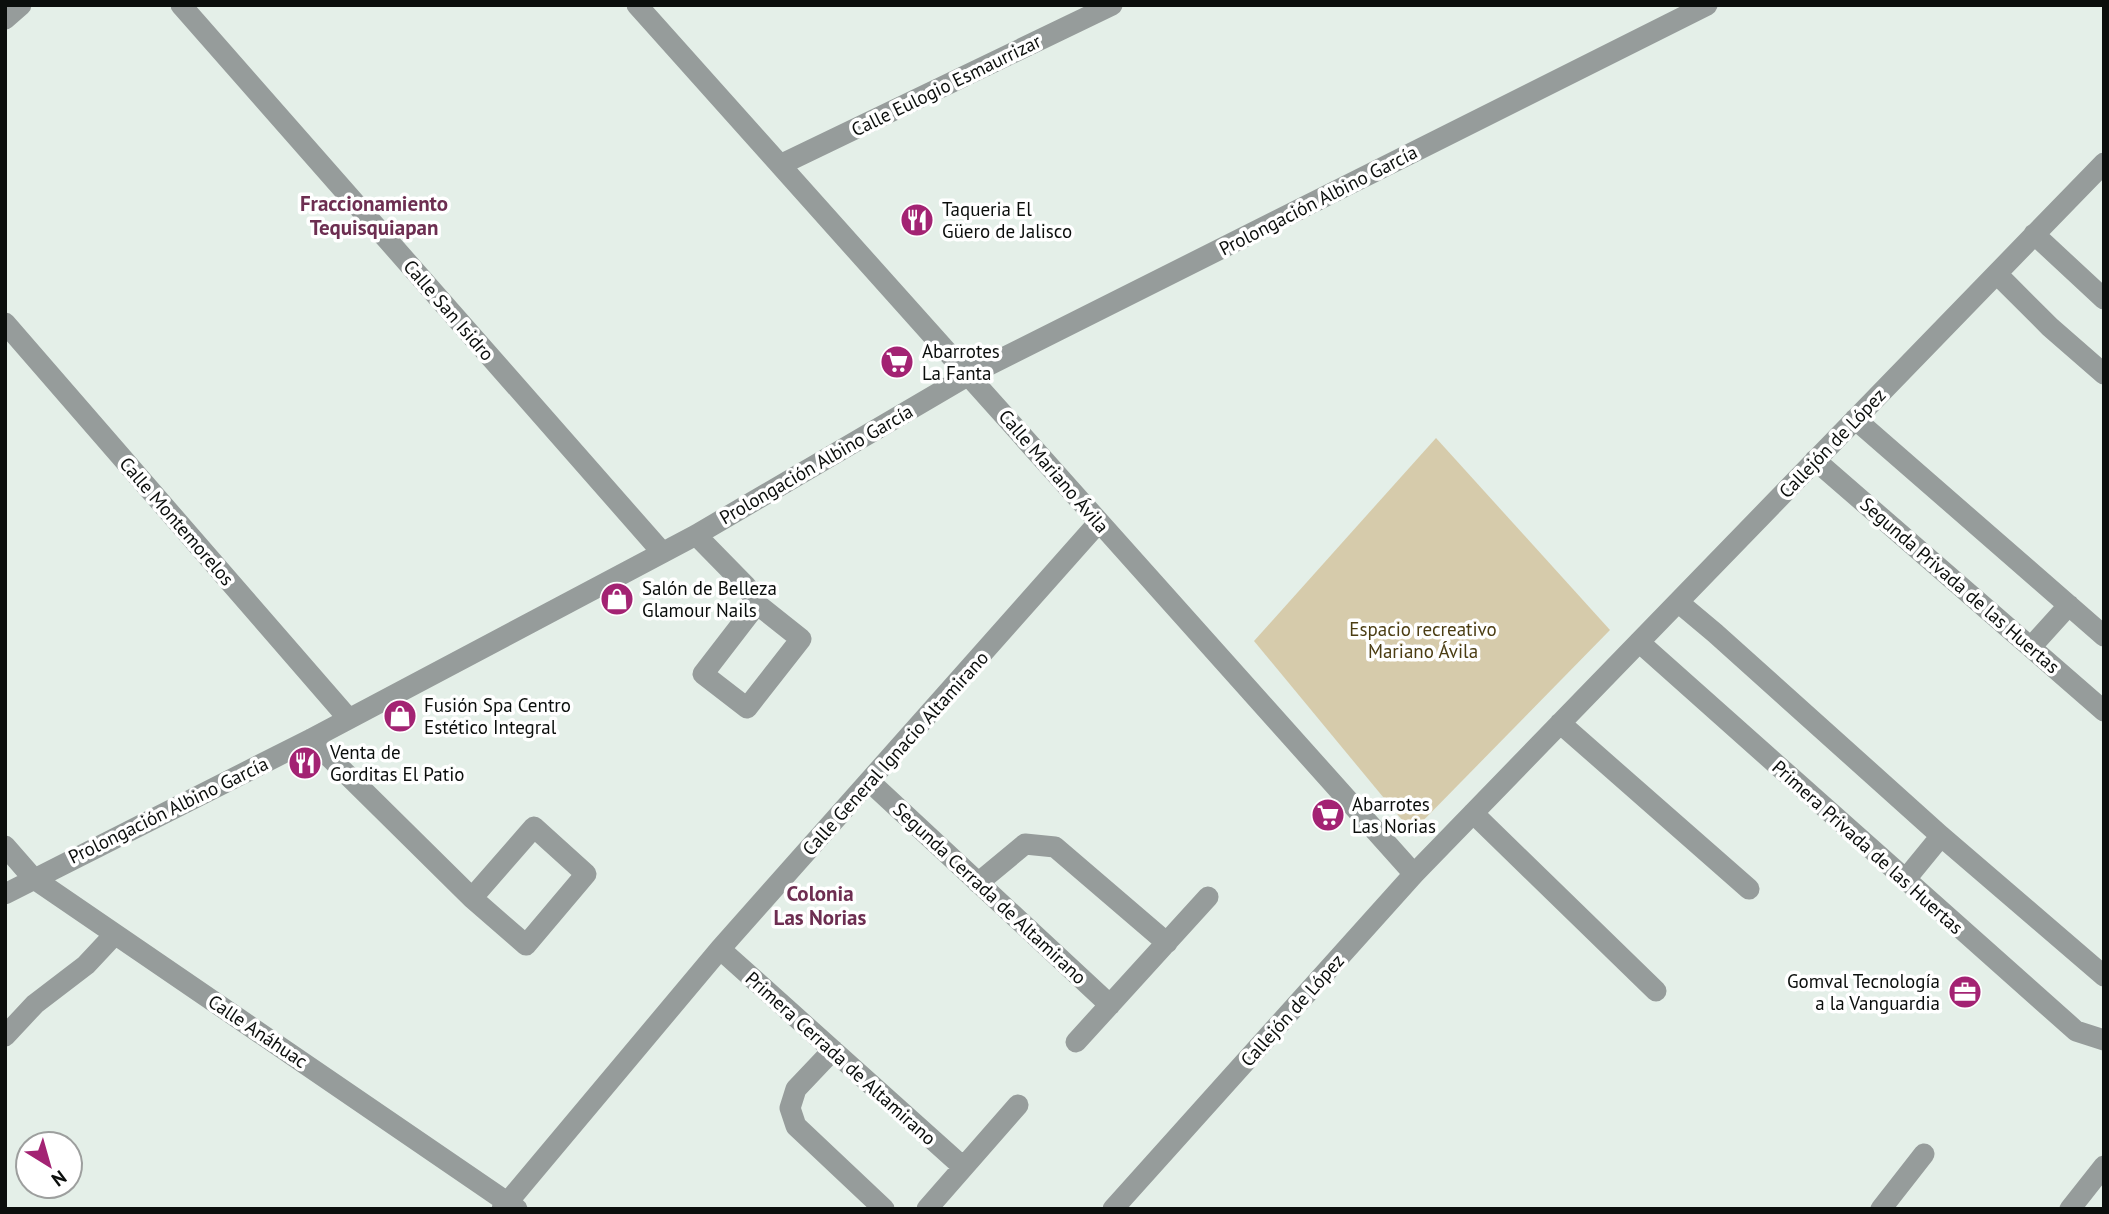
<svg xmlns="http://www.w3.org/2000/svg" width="2109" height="1214" viewBox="0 0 2109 1214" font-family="'PT Sans',sans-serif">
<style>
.green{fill:#d6cbab}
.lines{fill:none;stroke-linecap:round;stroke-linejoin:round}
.minor{stroke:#969c9b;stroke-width:21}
.labels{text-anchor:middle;stroke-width:7;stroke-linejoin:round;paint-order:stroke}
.street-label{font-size:19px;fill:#0b0e0c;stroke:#fff}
.poi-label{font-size:19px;fill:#0b0e0c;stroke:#fff;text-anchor:start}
.park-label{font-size:19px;fill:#4b3d13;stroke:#fff}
.neighbourhood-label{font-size:21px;font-weight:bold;fill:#6d2e51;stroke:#fff}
</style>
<rect width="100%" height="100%" fill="#e4efe8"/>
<path class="green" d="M1436,438L1610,630L1412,832L1254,641Z"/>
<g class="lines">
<path class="minor" d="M181,5L661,551
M637,5L1414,874
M5,19L21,5
M780,165L1112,5
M2034,234L2104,299
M1997,274L2050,327L2104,374
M5,323L348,718
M1855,419L2104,636
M1815,460L2104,711
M696,535L746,586L757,604L801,639L747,708L703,674L757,604
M1678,602L1715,633L1941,836L2104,976
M1639,642L2076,1031L2104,1040
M2031,647L2069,605
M1560,723L1749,889
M311,739L472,898L526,945L586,874L534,827L472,898
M870,782L1110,1005
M1473,813L1656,991
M5,846L33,878L517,1209
M1905,880L1941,836
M978,883L1025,844L1055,847L1167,943
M5,894L311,739L696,535L969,375L1707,5
M720,949L963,1167
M5,1036L35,1004L86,965L115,934
M1076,1042L1208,897
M833,1050L796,1089L790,1108L796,1126L884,1209
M502,1209L720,949L1099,522
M927,1209L1018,1105
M1113,1209L1414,874L2104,163
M1881,1209L1924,1154
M2070,1209L2104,1166"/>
</g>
<defs>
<symbol id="restaurant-disc" viewBox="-11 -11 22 22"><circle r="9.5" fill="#a32373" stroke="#fff"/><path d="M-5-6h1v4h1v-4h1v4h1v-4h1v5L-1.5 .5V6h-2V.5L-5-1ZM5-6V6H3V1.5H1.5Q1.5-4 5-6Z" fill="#fff"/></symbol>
<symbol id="supermarket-disc" viewBox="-11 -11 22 22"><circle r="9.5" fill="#a32373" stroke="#fff"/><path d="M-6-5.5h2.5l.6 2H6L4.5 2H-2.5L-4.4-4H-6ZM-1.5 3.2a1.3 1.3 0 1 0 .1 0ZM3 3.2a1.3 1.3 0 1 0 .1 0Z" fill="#fff"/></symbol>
<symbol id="shop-disc" viewBox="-11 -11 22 22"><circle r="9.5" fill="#a32373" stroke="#fff"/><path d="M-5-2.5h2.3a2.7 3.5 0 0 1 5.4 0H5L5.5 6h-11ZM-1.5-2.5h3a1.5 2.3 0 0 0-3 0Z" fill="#fff"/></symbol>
<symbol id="office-disc" viewBox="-11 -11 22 22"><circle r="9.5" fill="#a32373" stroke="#fff"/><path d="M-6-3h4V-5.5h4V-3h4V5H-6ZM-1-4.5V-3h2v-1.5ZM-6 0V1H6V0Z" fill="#fff"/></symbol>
</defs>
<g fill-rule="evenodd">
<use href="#restaurant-disc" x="898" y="201" width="38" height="38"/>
<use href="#supermarket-disc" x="878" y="343" width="38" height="38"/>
<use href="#shop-disc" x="598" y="580" width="38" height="38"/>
<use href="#shop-disc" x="381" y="697" width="38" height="38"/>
<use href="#restaurant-disc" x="286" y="744" width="38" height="38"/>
<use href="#supermarket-disc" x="1309" y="796" width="38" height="38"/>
<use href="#office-disc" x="1946" y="973" width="38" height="38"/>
</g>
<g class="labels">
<g class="street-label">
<text transform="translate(946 85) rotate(-26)" y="7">Calle Eulogio Esmaurrizar</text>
<text transform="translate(1318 200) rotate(-27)" y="7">Prolongación Albino García</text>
<text transform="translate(449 310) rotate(49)" y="7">Calle San Isidro</text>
<text transform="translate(1832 443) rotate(-46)" y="7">Callejón de López</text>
<text transform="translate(816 464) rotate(-30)" y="7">Prolongación Albino García</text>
<text transform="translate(1054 471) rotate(49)" y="7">Calle Mariano Ávila</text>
<text transform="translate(177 521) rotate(49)" y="7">Calle Montemorelos</text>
<text transform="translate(1960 585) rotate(41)" y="7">Segunda Privada de las Huertas</text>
<text transform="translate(895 753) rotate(-48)" y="7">Calle General Ignacio Altamirano</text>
<text transform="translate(168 810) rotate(-26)" y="7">Prolongación Albino García</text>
<text transform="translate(1868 847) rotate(42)" y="7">Primera Privada de las Huertas</text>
<text transform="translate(990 893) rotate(43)" y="7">Segunda Cerrada de Altamirano</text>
<text transform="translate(1292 1010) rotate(-48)" y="7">Callejón de López</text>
<text transform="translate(258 1031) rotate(34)" y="7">Calle Anáhuac</text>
<text transform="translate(841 1058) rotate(42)" y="7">Primera Cerrada de Altamirano</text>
</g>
<g class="poi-label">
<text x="942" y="216">Taqueria El<tspan x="942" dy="22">Güero de Jalisco</tspan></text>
<text x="922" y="358">Abarrotes<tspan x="922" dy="22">La Fanta</tspan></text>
<text x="642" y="595">Salón de Belleza<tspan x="642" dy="22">Glamour Nails</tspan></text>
<text x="424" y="712">Fusión Spa Centro<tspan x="424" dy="22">Estético Integral</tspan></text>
<text x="330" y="759">Venta de<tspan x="330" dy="22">Gorditas El Patio</tspan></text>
<text x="1352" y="811">Abarrotes<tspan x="1352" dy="22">Las Norias</tspan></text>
<text x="1940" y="988" text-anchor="end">Gomval Tecnología<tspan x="1940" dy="22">a la Vanguardia</tspan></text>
</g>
<g class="park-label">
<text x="1423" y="636">Espacio recreativo<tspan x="1423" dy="22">Mariano Ávila</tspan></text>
</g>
<g class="neighbourhood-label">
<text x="374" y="211">Fraccionamiento<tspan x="374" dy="24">Tequisquiapan</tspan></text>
<text x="820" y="901">Colonia<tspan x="820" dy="24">Las Norias</tspan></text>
</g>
</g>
<rect width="2109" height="1214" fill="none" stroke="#0b0e0c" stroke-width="14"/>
<g transform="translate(49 1165) rotate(143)"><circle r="33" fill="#ffffff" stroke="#9d9f9e" stroke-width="2"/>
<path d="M0-5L12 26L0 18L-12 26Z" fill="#a32373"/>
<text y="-10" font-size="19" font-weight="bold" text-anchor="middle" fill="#0b0e0c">N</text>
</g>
</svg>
